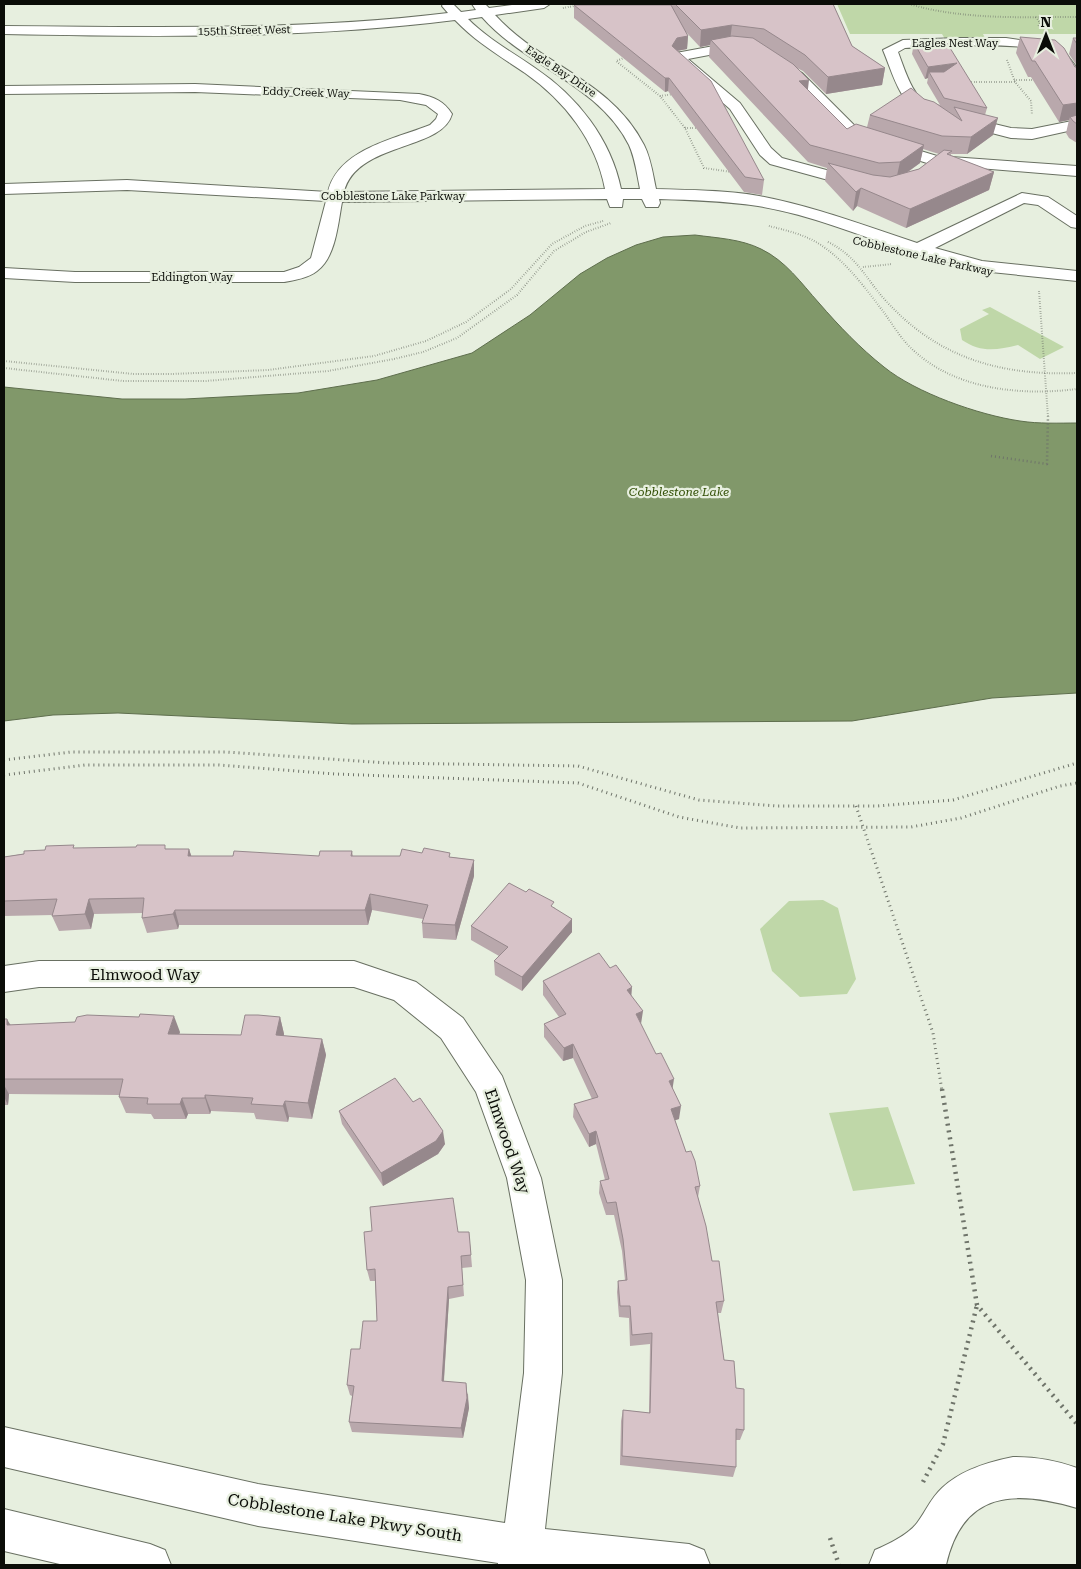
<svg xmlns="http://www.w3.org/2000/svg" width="1081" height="1569" viewBox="0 0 1081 1569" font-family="'Roboto Serif',serif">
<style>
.green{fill:#bfd7a8}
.water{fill:#81986a;stroke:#5e6e4d}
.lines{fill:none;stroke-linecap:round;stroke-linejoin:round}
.minor-casing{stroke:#697062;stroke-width:2}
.path-far3{stroke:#6f746a;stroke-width:2;stroke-dasharray:0.5 2;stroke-linecap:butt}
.path-far2{stroke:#6f746a;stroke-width:2.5;stroke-dasharray:1 3;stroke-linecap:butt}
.path-far1{stroke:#6f746a;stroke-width:3;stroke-dasharray:1 4;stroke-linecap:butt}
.path{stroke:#6f746a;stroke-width:4.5;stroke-dasharray:2 5;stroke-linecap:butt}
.minor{fill:#fff;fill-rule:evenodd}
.wall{fill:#b9a8ac;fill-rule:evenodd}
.shaded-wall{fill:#96888c}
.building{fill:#d7c3c8;stroke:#96888c}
.labels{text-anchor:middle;stroke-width:4.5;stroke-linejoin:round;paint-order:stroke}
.far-street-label{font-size:11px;fill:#0b0d08;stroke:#e7efdf}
.far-water-label{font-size:12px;font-style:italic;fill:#324f05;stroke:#e7efdf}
.near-street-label{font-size:16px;fill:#0b0d08;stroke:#e7efdf}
</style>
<rect width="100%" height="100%" fill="#e7efdf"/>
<path class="green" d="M837,4H1077V34H983L985,38L945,39L942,34H850Z
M990,307L1064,347L1040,359L1018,345C997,350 981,353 962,340L960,329L989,314L982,310Z
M823,900L838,908L856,979L847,994L800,997L772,971L760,929L789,901Z
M888,1107L915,1184L853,1191L829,1113Z"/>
<path class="water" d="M695,235C717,238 741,239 761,249C786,261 801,283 819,303C839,326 860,348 884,367C916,393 979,415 1020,421C1039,424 1059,423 1077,423V693L992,698L852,721L352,724L118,713L53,715L4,721V387L122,399H185L298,393L377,380L472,353L530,315L580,274L607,258L636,245L663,237Z"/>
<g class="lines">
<defs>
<path id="minor" d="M443,4H453L461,12L476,10L472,4H485L489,8L520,4H550L544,8L495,15C540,65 611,80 644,145C651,159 653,175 656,189C690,190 726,190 759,196C813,206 865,226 917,243L1022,193L1048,197L1077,216V228L1071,227L1038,205L1024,203L935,248L982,261L1077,271V281L981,271L921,255L911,258L905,257L902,253L904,250C856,234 808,214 758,206C725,201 692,200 659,199L660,203L658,207H646L642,199H623L622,207H610L607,199L342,202C338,223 336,257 317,271C308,278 295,280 284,282H75L4,278V268L75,272H284L299,267L311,258L326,201L127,190L4,194V184L127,180L328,192C338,149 395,139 430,125L436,119L438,114L426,105L400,100L195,92L4,94V86L195,84L419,94C434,97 444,101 452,114C442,151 356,142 344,192L605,189C596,141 565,101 525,73C500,56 476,42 455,20C305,39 154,37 4,34V26C152,27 300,31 448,13L442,6ZM482,17C525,66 598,84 629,145C635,158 637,174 640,189H621C611,139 577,96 535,68C512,52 488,39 468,19Z
M959,38H1006L1049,44L1064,51L1077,68V83L1072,82C1066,73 1062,60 1052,54C1026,40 937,47 905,48L898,52C906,73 912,96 932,109L1011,128L1032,129L1077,120V129L1032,139L1011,138L922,115C899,101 893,74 883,50L903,40Z
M730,43L761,47L802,73L862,133L937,156L1077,166V176L930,164L852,139L792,79L752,53L730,51L688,59L740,103L771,148L782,158L867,181L869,184L861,189L770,164L760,155L730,109L673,59L676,53Z
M39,961H354L416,982L463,1018L502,1076L541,1178L562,1280V1373L545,1529L689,1544L704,1550L710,1565H498V1563L258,1526L4,1467V1427L258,1484L505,1523L524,1373L526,1280L507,1178L476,1092L441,1038L394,1000L354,987H39L4,992V966Z
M1013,1457C1036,1457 1055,1460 1077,1468V1508C1015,1490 963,1490 946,1565H869L875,1550C889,1544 908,1535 917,1523C926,1511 931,1498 942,1488C961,1470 988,1462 1013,1457Z
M4,1509L150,1544L165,1550L171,1565H64L4,1551Z"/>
</defs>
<use href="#minor" class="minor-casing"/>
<path class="path-far3" d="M909,4C964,20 1020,17 1077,17
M563,8L585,4
M1036,17L1040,23L1038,27
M627,57L616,61L660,96L685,128L704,168L732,172
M1007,60L1015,82L1031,101L1032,115
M1014,80H1035
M969,82H1015
M660,96L674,94
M685,128H698
M769,226C785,230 802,234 816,242C842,257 864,286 882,310C892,323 900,338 912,349C955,390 1021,396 1077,389
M828,242C858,257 865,278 886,301C939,359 1002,376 1077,373
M863,267L892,264
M1039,291L1048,417
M4,361L134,374H172L268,370L374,356L426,341L466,322L511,289L552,244L585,226L603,221
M4,368L123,381H206L328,371L394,359L423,352L457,338L517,295L554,251L586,232L611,223"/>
<path class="path-far2" d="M991,456L1047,464L1048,416"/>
<path class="path-far1" d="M4,760L71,752H226L388,763L578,766L699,800L777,806H877L953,800L1077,763
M4,775L85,765H219L335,774L578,783L679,817L740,828L911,827L961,818L1060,786L1077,783
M856,806L933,1033L942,1091"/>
<path class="path" d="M942,1089L977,1305L1077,1424
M923,1482L943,1444L977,1305
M830,1538L839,1565"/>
<use href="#minor" class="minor"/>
</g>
<path class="wall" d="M660,4H833L852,46L885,68L882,85L826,94L803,71L797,68L808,90L847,129L867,127L870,115L924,99L940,105L927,83L928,78L925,79L912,54L914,43L987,108L985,115L993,135L967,154H951V156L994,172L989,190L906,228L857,206L853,211L825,181L827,168L808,162L709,57L710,45L700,47L685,31L688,36L687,49L678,51L764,180L762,195L744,192L668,91L665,92L574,18V5H660ZM923,149L939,154L919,169L908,172L920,163Z
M1020,37L1077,67V143L1069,138L1066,133L1069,120L1059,122L1031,77H1028L1016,53Z
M1073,38H1077V66L1069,54Z
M75,848L189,849L191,856H319L352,851L353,856L451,857L474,860V876L456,940L423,938L422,923L423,919L372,910L368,925H179L178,929L147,933L142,918L143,913L94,914L91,929L59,931L52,916L53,915L4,916V857L45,850Z
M554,907L572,932L522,991L495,975L494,961L499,956L471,940V926Z
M610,968L631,995L641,1025L672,1089L679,1119L675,1120L686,1152L700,1186L698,1197L712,1261L724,1301L721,1313H718L724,1360L736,1388L744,1430L740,1440H736V1467L733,1477L620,1465L621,1421L623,1410L649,1413L650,1344L630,1346L629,1318L619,1317L617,1292L618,1281L625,1280L622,1251L614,1215H606L599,1193L600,1181L605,1180L596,1144L589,1147L573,1117L574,1104L592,1099L573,1058L563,1061L544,1037V1024L559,1017L543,995V981Z
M280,1017L284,1034V1036L322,1039L326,1055L312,1119L289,1117L288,1122L256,1119L254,1113L211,1111L210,1114H188L186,1119H154L151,1114L126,1113L119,1097V1095L9,1094L8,1105H4V1019L11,1025L180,1032L179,1034L241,1035Z
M339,1111L445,1144L438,1154L383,1186L342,1124Z
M458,1232H469L472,1267L462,1268L464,1296L449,1299L444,1381L468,1394L469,1408L463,1438L352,1432L349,1422L352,1396L350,1395L347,1385L360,1349L377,1321L375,1281H370L367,1270Z"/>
<path class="shaded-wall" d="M732,25L730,41L711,40L710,45L700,47L701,30Z
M688,36L687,49L676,51L672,46L677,38Z
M957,63L954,74L929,72L928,78L925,79L928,67Z
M885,68L882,85L826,94L828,77Z
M665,78H669L668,91L665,92Z
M809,80L807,97L799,81Z
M1077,103V119L1070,117L1069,120L1059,122L1063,105Z
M998,118L993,135L967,154L971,137Z
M924,145L920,163L896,180L900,162Z
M994,172L989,190L906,228L910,209Z
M861,188L857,206L853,211L856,192Z
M189,849L194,864L188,856Z
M474,860V876L456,940L455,925Z
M370,894L372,910L368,925L365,910Z
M89,899L94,914L91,929L85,914Z
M175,910L179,925L178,929L173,914Z
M572,919V932L522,991V977Z
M632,987L631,1001L627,990Z
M643,1011L641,1024L636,1014Z
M174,1016L180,1032L174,1050L168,1034Z
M280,1017L284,1034L280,1051L276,1035Z
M7,1019L16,1035L7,1025Z
M322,1039L326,1055L312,1119L308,1103Z
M573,1044V1058L563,1061L564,1048Z
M674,1079L672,1092L669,1081Z
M4,1085L9,1094L8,1105L4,1097Z
M205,1095L211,1111L210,1114L205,1098Z
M182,1098L188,1114L186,1119L180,1104Z
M285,1101L289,1117L288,1122L283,1106Z
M681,1106L679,1119L669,1122L671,1109Z
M443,1131L445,1144L438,1154L383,1186L381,1173Z
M596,1131V1144L589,1147V1134Z
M448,1287L449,1299L443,1392L442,1381Z
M466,1383L469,1408L463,1438L461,1428Z"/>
<path class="building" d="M675,4H833L852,46L885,68L828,77L805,55L764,29L732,25L701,30Z
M574,5H671L688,36L677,38L672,46L711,81L764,180L745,177L669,78H665Z
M732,36L753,38L793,64L809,80L799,81L847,129L856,124L924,145L900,162L879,163L810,145L711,40Z
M1020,37L1055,40L1064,48L1075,67H1077V103L1063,105L1035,61H1032Z
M1073,38H1077V44Z
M914,43H947L987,108L944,98L929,72H944L957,63L928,67Z
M911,88L924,99L934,102L962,121L954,107L998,118L971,137L942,136L870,115Z
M1077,115V124L1073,121L1070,117Z
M944,150L952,151L947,154L994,172L910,209L861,188L856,192L828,163L873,175L890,177L919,169Z
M74,845L73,848L136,847L137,845H165V849H189L188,856H233L234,851L319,856L320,851H352L351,856H400L402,849L422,853L424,848L450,853L449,857L474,860L455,925L422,923L428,905L370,894L365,910H175L173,914L142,918L144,898L89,899L85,914L52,916L57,899L4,901V857L24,854V851L45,850L46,846Z
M509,883L526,892L529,889L554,902L551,906L572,919L522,977L494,961L508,947L471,926Z
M599,953L610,968L616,965L632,987L627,990L643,1011L636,1014L656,1054L661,1053L674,1079L669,1081L681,1106L671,1109L686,1152L691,1151L695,1161L700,1186L695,1187L706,1226L712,1261H719L724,1301L716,1302L724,1360L734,1361L736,1388L744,1389V1430L736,1429V1467L622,1456L623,1410L650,1413L652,1333L632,1335L630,1306H620L618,1281L627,1280L623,1239L616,1202L607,1203L600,1181L609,1179L596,1131L589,1134L574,1104L598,1097L573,1044L564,1048L544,1024L566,1014L543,981Z
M140,1014L174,1016L168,1034L241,1035L245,1015H258L280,1017L276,1035L322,1039L308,1103L285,1101L283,1106L251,1104L253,1098L205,1095V1098H182L180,1104H147L148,1098L119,1097L123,1079H4V1019H7V1025L75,1022L77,1017L87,1015L139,1017Z
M395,1078L413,1102L420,1098L443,1131L436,1141L381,1173L339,1111Z
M453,1198L458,1232H469L471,1255L461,1256L463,1285L448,1287L442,1381L466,1383L467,1398L461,1428L349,1422L354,1386L347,1385L351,1349H360L363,1321H377L375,1269L367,1270L364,1232L372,1231L370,1207Z"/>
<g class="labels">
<g class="far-street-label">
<text transform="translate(244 30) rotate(-1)" y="4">155th Street West</text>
<text x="955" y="47">Eagles Nest Way</text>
<text transform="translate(561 71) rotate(34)" y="4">Eagle Bay Drive</text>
<text transform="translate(306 92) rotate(2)" y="4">Eddy Creek Way</text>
<text x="393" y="200">Cobblestone Lake Parkway</text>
<text transform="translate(923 256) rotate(13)" y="4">Cobblestone Lake Parkway</text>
<text x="192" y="281">Eddington Way</text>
</g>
<g class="far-water-label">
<text x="679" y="496">Cobblestone Lake</text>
</g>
<g class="near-street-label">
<text x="145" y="980">Elmwood Way</text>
<text transform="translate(508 1141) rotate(71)" y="6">Elmwood Way</text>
<text transform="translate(345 1517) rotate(9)" y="6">Cobblestone Lake Pkwy South</text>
</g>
</g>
<rect width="1081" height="1569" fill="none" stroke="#0b0d08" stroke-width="10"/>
<g transform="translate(1046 35)" stroke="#e7efdf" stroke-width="4" paint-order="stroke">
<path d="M0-4L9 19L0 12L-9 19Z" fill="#0b0d08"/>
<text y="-8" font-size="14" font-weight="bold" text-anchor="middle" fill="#0b0d08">N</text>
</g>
</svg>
